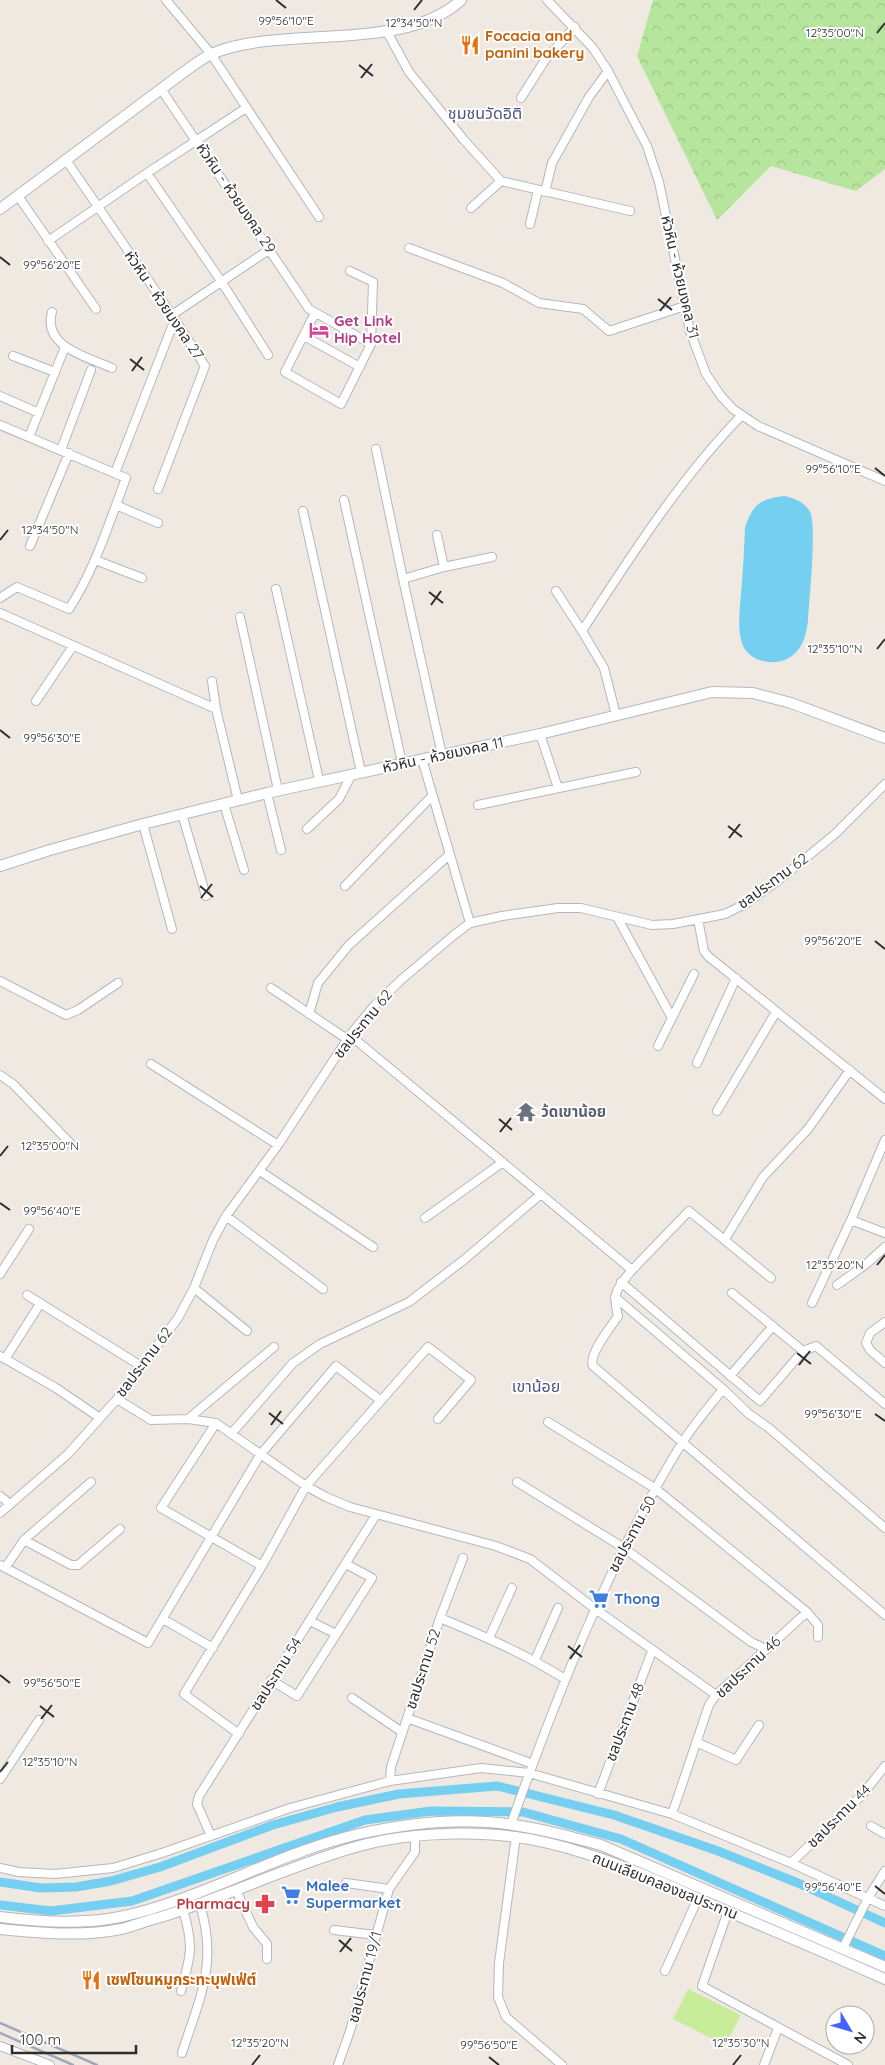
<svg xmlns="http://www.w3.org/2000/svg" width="885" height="2065" viewBox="0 0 885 2065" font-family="Quicksand,'Noto Sans Thai',sans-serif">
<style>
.forest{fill:url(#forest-crowns)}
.pitch{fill:#c9ec9a}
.water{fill:#75cff0}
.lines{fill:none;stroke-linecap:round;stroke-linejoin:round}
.canal{stroke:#75cff0;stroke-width:9}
.street-casing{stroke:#b4b7c1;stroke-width:10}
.secondary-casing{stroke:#b4b7c1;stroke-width:12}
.street{stroke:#fff;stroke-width:8}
.secondary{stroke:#fff;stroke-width:10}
.rail{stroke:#a3a6b8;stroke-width:2.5}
.ticks{fill:none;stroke:#2e2e2e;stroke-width:2}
.labels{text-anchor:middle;stroke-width:4;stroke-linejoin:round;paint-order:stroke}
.food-label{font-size:15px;font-weight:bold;fill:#c56008;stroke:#fff;text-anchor:start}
.street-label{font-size:15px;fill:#2e2e2e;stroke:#fff}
.hotel-label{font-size:15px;font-weight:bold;fill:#b23c85;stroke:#fff;text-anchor:start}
.worship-label{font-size:15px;font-weight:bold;fill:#5b616d;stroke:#fff;text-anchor:start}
.shop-label{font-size:15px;font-weight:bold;fill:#366cbe;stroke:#fff;text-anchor:start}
.health-label{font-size:15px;font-weight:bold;fill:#be3a42;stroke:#fff;text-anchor:end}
.neighbourhood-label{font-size:16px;fill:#4d5680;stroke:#fff}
.ticks-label{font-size:12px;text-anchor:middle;fill:#2e2e2e;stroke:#fff;stroke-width:4;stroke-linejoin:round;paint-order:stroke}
</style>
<defs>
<pattern id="forest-crowns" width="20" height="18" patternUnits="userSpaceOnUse" patternTransform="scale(1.25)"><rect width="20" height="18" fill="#b6e59e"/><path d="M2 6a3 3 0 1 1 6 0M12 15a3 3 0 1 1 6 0" fill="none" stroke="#9dc588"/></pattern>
</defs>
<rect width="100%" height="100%" fill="#efe9e1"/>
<path class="forest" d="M653,0H885V169L856,191L771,166L717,220L637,56Z"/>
<path class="pitch" d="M688,1989L741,2015L725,2045L673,2019Z"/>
<path class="water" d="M784,496C794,498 805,502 810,512C817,524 809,602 808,621C806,634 804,646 793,655C778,668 748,663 742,643C737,627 740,609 741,593C743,572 744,550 745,528C752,505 760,499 784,496Z"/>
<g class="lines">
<path class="canal" d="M0,1882L41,1888L76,1887L111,1881L160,1867L273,1825L337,1807L399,1794L497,1786L614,1815L718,1851L798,1883L885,1923
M0,1905L51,1911L132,1901L365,1820L431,1811L523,1812L621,1839L885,1956"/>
<defs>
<path id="street" d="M166,0L211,54L319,217
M547,0L593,48L608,71L647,146L659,182L690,331L706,374L721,396L733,409L758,426L885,481
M386,30L409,72L464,140L501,181L630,211
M161,89L309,309L371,344
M521,98L545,60L575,27
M66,160L172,315L205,366L158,489
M147,173L221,281L268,355
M545,192L552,163L589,97L608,71
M18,196L96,309
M471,208L501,181
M530,224L538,190
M48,241L147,173L246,108
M409,248L503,283L539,303L583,309L609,331L685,306
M52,312C42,347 88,357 112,368
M315,313L285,372L341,404L371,344L373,282L350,271
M172,315L270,249
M304,336L360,367
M13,356L55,372
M0,396L39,413
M0,425L126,478C109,523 95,569 69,609L17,587L0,598
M29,437L65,347
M376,449L403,579L442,755
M61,450L91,370
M115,473L175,319
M344,500L402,763
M116,505L158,523
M303,511L361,772
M437,535L444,567
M30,546L69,453
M95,560L142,578
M403,579L444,567L492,557
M276,589L319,780
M556,591L582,631
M0,613L216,709
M240,617L278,790
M212,681L216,709L238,800
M36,701L73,646
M616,715L604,668L582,631C631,556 679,480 741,416
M540,734L558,788
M422,759L470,923
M267,793L281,850
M224,804L244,870
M478,805L636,772
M182,814L206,896
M143,824L172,929
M307,829L339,799L352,774
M345,886L432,796
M617,917L672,1018
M698,919L704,951L709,957L885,1099
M0,981L66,1015L78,1010L118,983
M271,988L347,1039
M309,1014L318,983L349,945L449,855
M350,1035L632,1270C617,1288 612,1292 618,1316C611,1327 588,1354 593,1366L885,1615
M658,1046L694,974
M697,1063L736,978
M151,1064L278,1145
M0,1075L13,1084L71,1144
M717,1111L776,1012
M260,1171L373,1247
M226,1216L323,1289
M425,1218L503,1162
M851,1220L885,1233
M725,1239L763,1177L808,1129L850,1070
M632,1270L689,1211L771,1278
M0,1274L29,1229
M621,1282L760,1401L803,1351L816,1346L885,1404
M837,1285L865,1265L885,1247
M194,1288L247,1331
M732,1293L803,1351
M27,1295L141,1366
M615,1297L723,1389L749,1414L769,1428L885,1528
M812,1303L851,1220L885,1140
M885,1322L870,1333L866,1343L870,1350L885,1363
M0,1356L56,1388L100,1418
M5,1359L40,1304
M730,1376L773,1326
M117,1399L151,1420L188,1419L216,1423L306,1486L326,1497L350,1507L496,1546L530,1559L594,1608L716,1695
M188,1419L274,1347
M548,1422L656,1489L807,1612L818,1625V1637
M216,1423L161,1508L262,1566
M232,1433L293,1363L320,1344L409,1302L465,1259L541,1194
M517,1482L624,1548L751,1642L766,1649
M0,1496L10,1504
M0,1513L68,1454L117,1399L178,1318L194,1288L213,1240L226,1216L278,1145L350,1035L374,1006L401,980L454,935L470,923L502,916L558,908H581L652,925L673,924L725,914L747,903L784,876L835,834L885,784
M24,1540L91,1482
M0,1565L148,1643L260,1455L336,1366L380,1400
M5,1568L24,1540L71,1565H78L120,1529
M440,1618C484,1636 525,1654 565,1679
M163,1619L213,1648
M310,1621L336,1634
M489,1638L512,1588
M535,1660L558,1608
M271,1680L297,1696L372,1578L346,1564
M352,1698L402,1732
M407,1718L533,1764
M239,1734L184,1694L262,1566L306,1486L428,1347L471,1380L438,1419
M696,1742L736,1760L759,1725
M0,1779L39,1720
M390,1781L391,1767L440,1618L463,1558
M598,1794L652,1651
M672,1814L709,1705L716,1695L807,1612
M511,1824C558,1693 608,1563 682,1443C694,1424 709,1407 723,1389
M871,1826L885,1834
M211,1836L197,1804L199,1796L376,1515
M516,1836L499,1963L498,1997L506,2017L562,2065
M791,1863L863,1794L885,1766
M0,1868L19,1872L55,1874L113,1868L162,1853L290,1808L390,1781L481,1768L529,1773L672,1814L791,1863L885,1906
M346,1883L389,1889
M236,1890L253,1927L267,1944V1959
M728,1911L702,1986L848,2065
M334,1930L376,1935
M843,1948L868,1898L885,1871
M665,1971L698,1898
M181,1991C191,1955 194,1946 183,1910
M0,2046L50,2065
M182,2053C200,1997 218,1963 200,1905
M338,2065L350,2031L389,1889L415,1852V1837
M764,2065L778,2028"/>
<path id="secondary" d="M0,209L184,72C195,64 206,55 219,51C290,26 405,52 461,0
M0,866L50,850L143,824L267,793L540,734L712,692L753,693L791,703L885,738
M0,1917C39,1922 81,1925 120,1917C203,1899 277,1853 359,1834C408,1823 463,1817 513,1825C543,1829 572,1837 601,1845L885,1967
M0,1929C39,1933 81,1937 121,1929C134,1926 148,1920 161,1917C228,1896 291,1865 359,1846C414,1831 492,1829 548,1843C608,1857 666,1884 722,1909C777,1932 831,1955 885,1979"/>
</defs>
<use href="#street" class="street-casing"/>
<use href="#secondary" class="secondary-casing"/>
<use href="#street" class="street"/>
<use href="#secondary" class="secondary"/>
<path class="rail" d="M0,2023L97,2065
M0,2033L73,2065"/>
</g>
<path class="ticks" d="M276,0L286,8M414,10L422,0M877,33L885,23M359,65L373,76M361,78L372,64M0,257L10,265M658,299L672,310M660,311L671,297M130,359L144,370M132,371L142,357M875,468L885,476M0,540L8,530M429,592L443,603M431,605L441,591M877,649L885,639M0,730L10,738M728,826L742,837M729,838L740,824M200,886L213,897M201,898L212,884M875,941L885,949M499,1119L512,1130M500,1132L511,1118M0,1156L8,1146M0,1203L10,1210M877,1265L885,1255M797,1353L811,1364M799,1365L810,1351M269,1413L283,1424M875,1414L885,1421M271,1425L281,1411M568,1646L582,1657M570,1659L580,1645M0,1675L10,1683M40,1706L54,1717M41,1719L52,1705M0,1772L8,1762M875,1886L885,1894M339,1940L352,1951M340,1952L351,1938M489,2057L499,2065M252,2065L260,2055M733,2065L741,2055"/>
<defs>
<symbol id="restaurant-bare" viewBox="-9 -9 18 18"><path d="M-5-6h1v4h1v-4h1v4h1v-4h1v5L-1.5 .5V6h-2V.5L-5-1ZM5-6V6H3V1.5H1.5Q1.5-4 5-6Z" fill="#e8710a" stroke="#fff" stroke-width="2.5" paint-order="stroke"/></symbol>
<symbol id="hotel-bare" viewBox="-9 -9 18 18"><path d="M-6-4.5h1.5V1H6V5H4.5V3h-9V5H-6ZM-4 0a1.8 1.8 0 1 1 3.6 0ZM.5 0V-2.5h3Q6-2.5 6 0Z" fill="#d1479c" stroke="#fff" stroke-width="2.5" paint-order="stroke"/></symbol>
<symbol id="temple-bare" viewBox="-9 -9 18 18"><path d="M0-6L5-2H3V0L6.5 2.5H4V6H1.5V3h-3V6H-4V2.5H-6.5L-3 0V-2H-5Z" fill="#6b7280" stroke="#fff" stroke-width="2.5" paint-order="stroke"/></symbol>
<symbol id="supermarket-bare" viewBox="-9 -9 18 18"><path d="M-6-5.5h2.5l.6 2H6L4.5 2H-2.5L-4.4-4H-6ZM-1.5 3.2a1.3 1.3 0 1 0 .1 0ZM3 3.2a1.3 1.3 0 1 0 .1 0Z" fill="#3f7fe0" stroke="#fff" stroke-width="2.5" paint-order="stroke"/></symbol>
<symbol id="pharmacy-bare" viewBox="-9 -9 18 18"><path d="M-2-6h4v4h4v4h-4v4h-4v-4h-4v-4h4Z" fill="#e0444e" stroke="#fff" stroke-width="2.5" paint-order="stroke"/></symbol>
</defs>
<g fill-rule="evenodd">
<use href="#restaurant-bare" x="456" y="31" width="28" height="28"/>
<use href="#hotel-bare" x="305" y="316" width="28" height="28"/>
<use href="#temple-bare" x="512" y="1098" width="28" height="28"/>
<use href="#supermarket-bare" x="585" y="1585" width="28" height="28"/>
<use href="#supermarket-bare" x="277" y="1881" width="28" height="28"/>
<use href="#pharmacy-bare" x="251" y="1890" width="28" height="28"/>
<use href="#restaurant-bare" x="77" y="1966" width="28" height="28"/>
</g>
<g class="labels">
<g class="food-label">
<text x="485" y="41">Focacia and<tspan x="485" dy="17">panini bakery</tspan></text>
<text x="106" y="1985">เซฟโซนหมูกระทะบุฟเฟ่ต์</text>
</g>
<g class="street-label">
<text transform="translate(236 198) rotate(56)" y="5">หัวหิน - ห้วยมงคล 29</text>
<text transform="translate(680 277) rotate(77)" y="5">หัวหิน - ห้วยมงคล 31</text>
<text transform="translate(164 305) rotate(56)" y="5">หัวหิน - ห้วยมงคล 27</text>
<text transform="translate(443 755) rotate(-12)" y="5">หัวหิน - ห้วยมงคล 11</text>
<text transform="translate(773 881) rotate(-36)" y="5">ชลประทาน 62</text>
<text transform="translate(363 1024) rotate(-51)" y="5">ชลประทาน 62</text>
<text transform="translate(144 1362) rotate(-53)" y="5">ชลประทาน 62</text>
<text transform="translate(632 1534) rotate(-62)" y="5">ชลประทาน 50</text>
<text transform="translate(748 1667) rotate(-43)" y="5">ชลประทาน 46</text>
<text transform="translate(423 1669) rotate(-72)" y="5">ชลประทาน 52</text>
<text transform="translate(276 1674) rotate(-58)" y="5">ชลประทาน 54</text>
<text transform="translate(625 1722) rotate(-69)" y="5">ชลประทาน 48</text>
<text transform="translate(839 1816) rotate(-45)" y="5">ชลประทาน 44</text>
<text transform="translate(665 1886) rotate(22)" y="5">ถนนเลียบคลองชลประทาน</text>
<text transform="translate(365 1977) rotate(-75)" y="5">ชลประทาน 19/1</text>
</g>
<g class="hotel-label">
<text x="334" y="326">Get Link<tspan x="334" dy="17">Hip Hotel</tspan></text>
</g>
<g class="worship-label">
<text x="541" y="1117">ว้ดเขาน้อย</text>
</g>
<g class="shop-label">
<text x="614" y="1604">Thong</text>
<text x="306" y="1891">Malee<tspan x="306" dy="17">Supermarket</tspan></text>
</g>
<g class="health-label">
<text x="250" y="1909">Pharmacy</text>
</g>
<g class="neighbourhood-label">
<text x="485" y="119">ชุมชนวัดอิติ</text>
<text x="536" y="1392">เขาน้อย</text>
</g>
</g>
<g class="ticks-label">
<text x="286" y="25">99°56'10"E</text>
<text x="414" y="27">12°34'50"N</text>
<text x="835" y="37">12°35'00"N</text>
<text x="52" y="269">99°56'20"E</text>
<text x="833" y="473">99°56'10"E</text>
<text x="50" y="534">12°34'50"N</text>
<text x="835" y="653">12°35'10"N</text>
<text x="52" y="742">99°56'30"E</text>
<text x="833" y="945">99°56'20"E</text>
<text x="50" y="1150">12°35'00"N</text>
<text x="52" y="1215">99°56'40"E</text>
<text x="835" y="1269">12°35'20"N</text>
<text x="833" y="1418">99°56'30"E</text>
<text x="52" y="1687">99°56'50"E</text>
<text x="50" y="1766">12°35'10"N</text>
<text x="833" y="1891">99°56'40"E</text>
<text x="260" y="2047">12°35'20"N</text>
<text x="741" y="2047">12°35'30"N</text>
<text x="489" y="2049">99°56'50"E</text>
</g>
<g transform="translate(850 2030) rotate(128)"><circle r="24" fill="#ffffff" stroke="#ababab"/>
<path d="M0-4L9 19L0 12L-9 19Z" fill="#4264fb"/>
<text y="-8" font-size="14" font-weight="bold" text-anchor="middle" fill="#2e2e2e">N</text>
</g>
<path d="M12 2045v8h124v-8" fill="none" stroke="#2e2e2e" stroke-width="2.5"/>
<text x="20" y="2045" font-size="15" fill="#2e2e2e" stroke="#ffffff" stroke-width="4" paint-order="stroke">100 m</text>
</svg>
